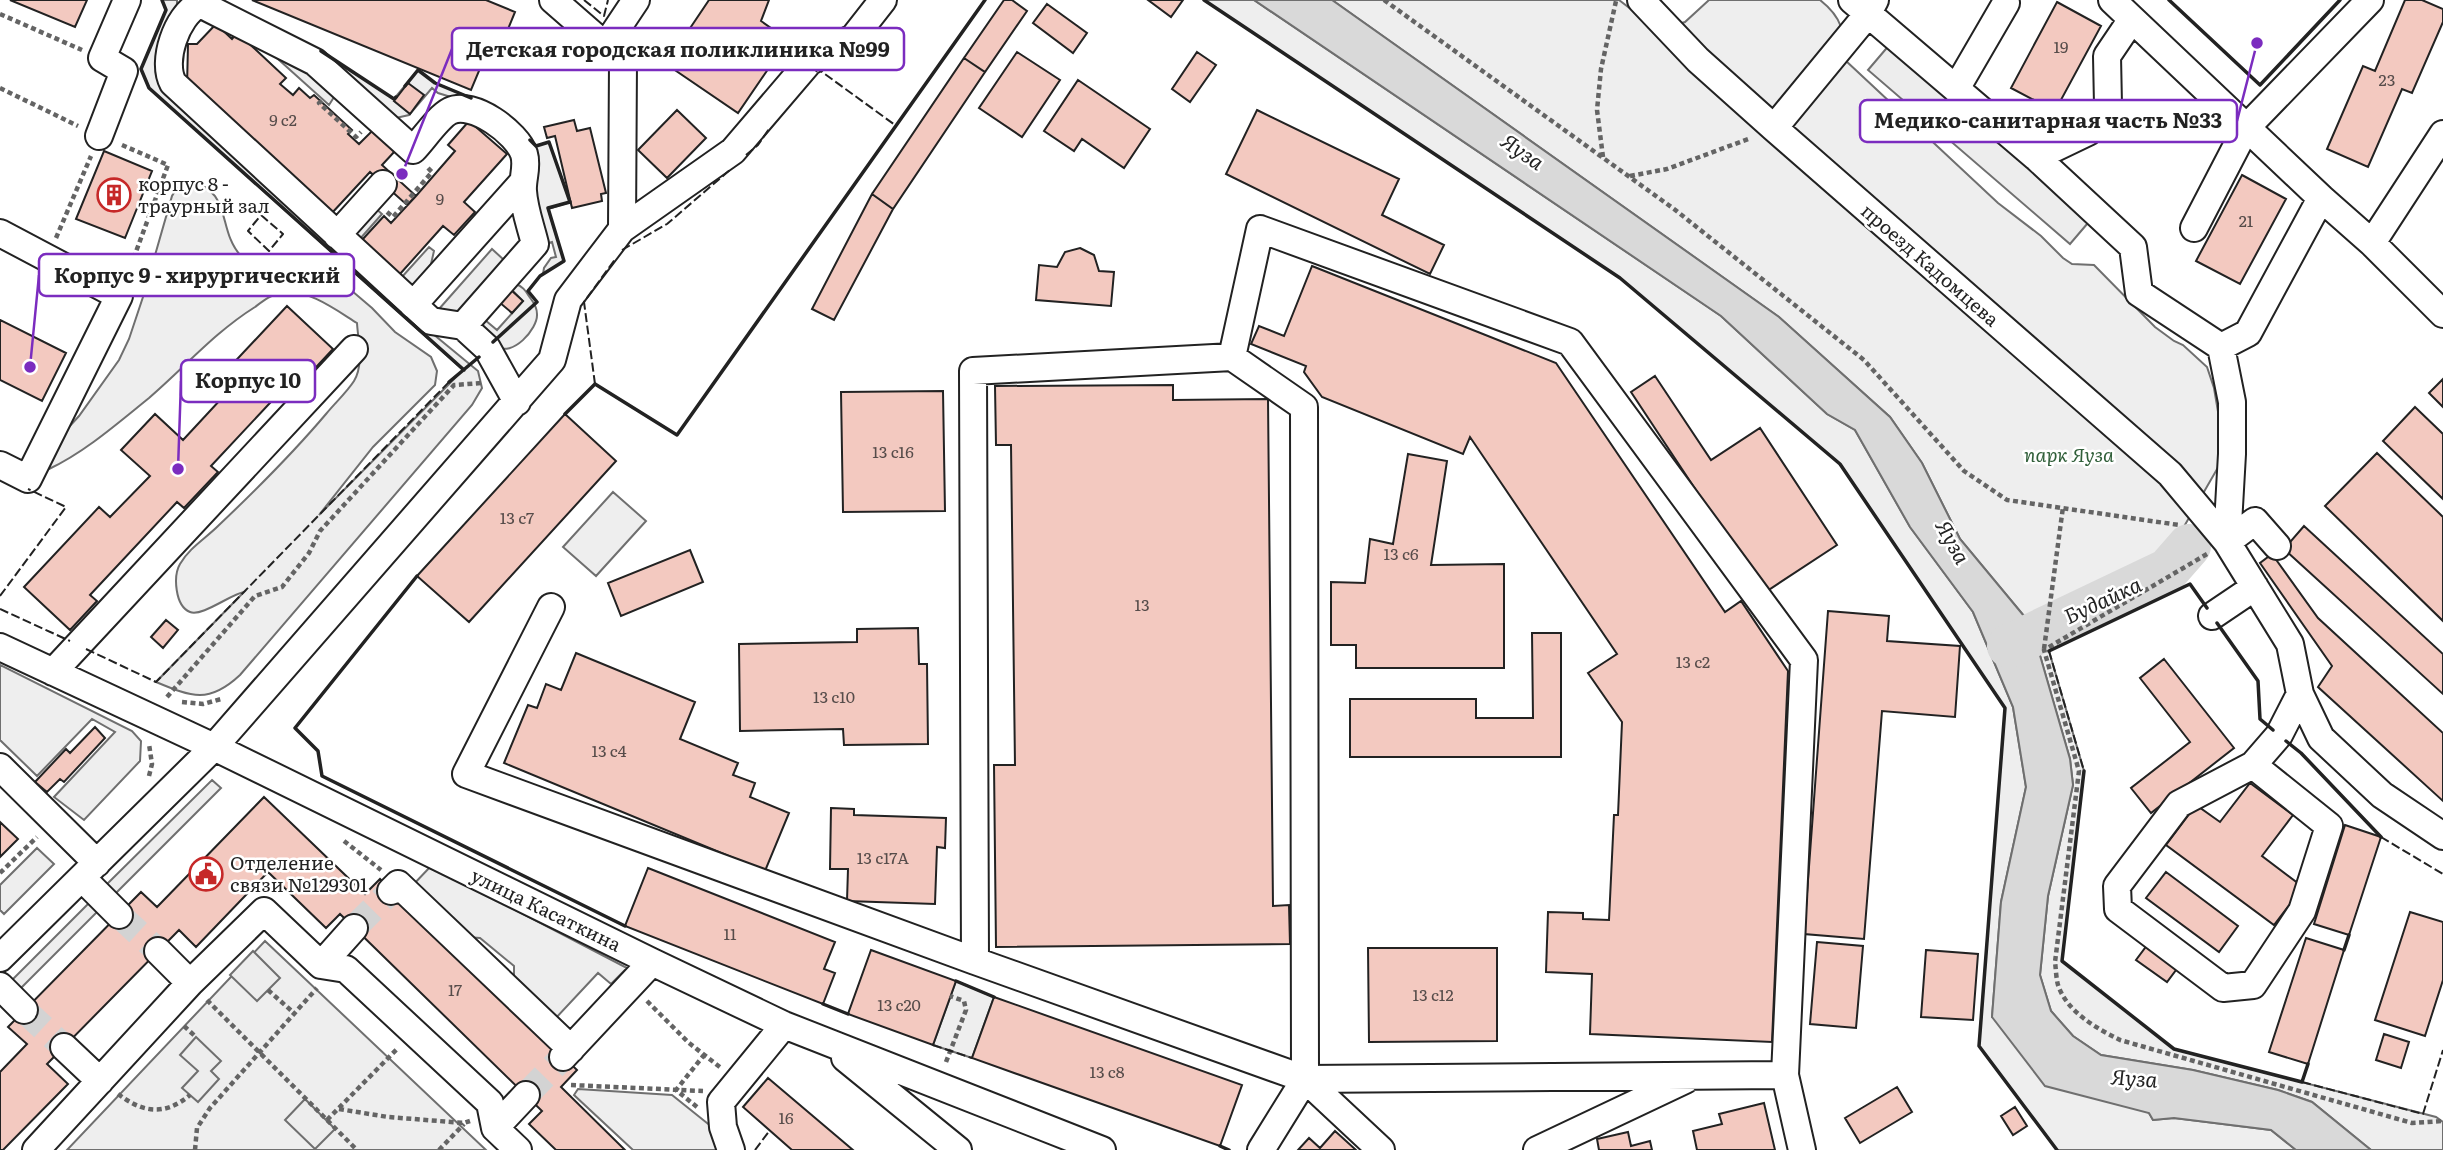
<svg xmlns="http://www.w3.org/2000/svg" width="2443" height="1150" viewBox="0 0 2443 1150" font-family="Literata,serif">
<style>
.green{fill:#eee;stroke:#6f6f6f;stroke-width:2}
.parking{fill:#ededed;stroke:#6f6f6f;stroke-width:2}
.water{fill:#d9d9d9;stroke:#6f6f6f;stroke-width:2}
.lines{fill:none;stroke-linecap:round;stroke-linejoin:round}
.river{stroke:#d9d9d9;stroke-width:44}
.building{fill:#f3c9c0;stroke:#222;stroke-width:2}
.minor-tunnel{stroke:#d3d3d3;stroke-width:26;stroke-dasharray:26 13;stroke-linecap:butt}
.minor-casing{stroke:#222;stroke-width:30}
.path{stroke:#646464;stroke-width:4.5;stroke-dasharray:5 3.5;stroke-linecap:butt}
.minor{stroke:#fff;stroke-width:26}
.fence{stroke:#222;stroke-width:2;stroke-dasharray:9 3.5;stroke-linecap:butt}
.wall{stroke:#222;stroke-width:3.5}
.labels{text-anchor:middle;stroke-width:5;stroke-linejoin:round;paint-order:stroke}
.number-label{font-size:16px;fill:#564c4a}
.poi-label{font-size:19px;fill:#222;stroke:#fff;text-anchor:start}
.street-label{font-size:19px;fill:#222;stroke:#fff}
.park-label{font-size:19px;font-style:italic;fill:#2f5e38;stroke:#fff}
.water-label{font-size:21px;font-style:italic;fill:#222;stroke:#fff}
.leader{fill:none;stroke:#7b2cbf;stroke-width:2.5}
.callout-dot{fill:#7b2cbf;stroke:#fff;stroke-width:2.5}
.callout{fill:#fff;stroke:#7b2cbf;stroke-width:2.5}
.callout-label{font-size:21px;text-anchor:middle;font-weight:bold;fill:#222}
</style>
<rect width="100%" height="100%" fill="#fff"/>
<path class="green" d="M162,0H177V5L162,54L427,329L478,371L482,388L472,405L240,675C209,704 192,697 156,682L244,592C231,594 202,617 190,612C175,606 173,576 180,564C189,548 206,538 218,526C256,490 293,453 326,414C335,403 347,392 354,381C364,365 358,340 357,323C336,310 308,289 283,292C272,294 263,301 255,307C215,332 185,367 149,398C118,423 85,452 49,469L44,460L56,441L79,416L119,360L129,339L143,297L172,196L178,186L187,181C234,189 216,229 241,256L317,270L338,279L372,308L395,332L431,357L437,371L435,385L373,447L319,515L463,370L149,88L141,69L166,10Z
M215,0H223V2L317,49L394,99L418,70L435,83L493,107L536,146L549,142L570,202L548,209L564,261L543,274L544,268L551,258L556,257L552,242L545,244L531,194L490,109L438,93L432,88L409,115L396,118Z
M1204,0H1254L1721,316L1827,414L1855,430L1910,527L1973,612L2013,707L2026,787L2001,902L1992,1017L2149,1113L2153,1120L2174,1118L2271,1130L2296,1150H2057L1979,1046L2005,708L1840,464L1620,278Z
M1332,0H1619L1658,30L1685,22L1709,0H1820C1843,18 1844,32 1845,60L1998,203L2041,236L2063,258L2072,264L2094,265L2155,327L2174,341L2183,345L2207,367L2214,388L2223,441L2220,464L2163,563L2029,622L1960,539L1922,463L1890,417L1779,317Z
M269,51L311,68L336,94L329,105Z
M374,207L382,214L359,240L401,278L429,247L434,251L428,277L414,286L405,285L356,239V229Z
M516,284C524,287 526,292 531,299C534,303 537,309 537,314C538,329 512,358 496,346C489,340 482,327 477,320H485L497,330L523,301L510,288Z
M613,492L646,521L596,576L563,547Z
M2049,651L2084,771L2062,961L2174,1049L2436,1117L2443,1122V1150H2371L2312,1102L2278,1090L2193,1070L2101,1055L2073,1036L2051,1011L2040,975L2048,896L2073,785L2070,759L2039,652Z
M0,665L132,731L141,741L140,761L84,820L54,797L115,732L92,719L37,776L0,740Z
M212,780L221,788L112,897L103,888Z
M37,848L54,864L4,914L0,910V885Z
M431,866L627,968L611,984L598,973L554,1020L514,983V966L480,938L466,937L411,887Z
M95,897L103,906L15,994L7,985Z
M265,941L486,1150H67Z
M956,981L994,997L972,1058L933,1045Z
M578,1089L672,1095L717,1131L723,1150H633L574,1095Z"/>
<path class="parking" d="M1891,43L2093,217L2070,244L1868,70Z
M492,249L504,260L453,322L439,309Z
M253,951L280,978L257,1001L230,975Z
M196,1037L221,1061L211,1071L219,1079L198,1102L182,1088L198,1071L180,1055Z
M305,1099L335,1129L315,1149L285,1120Z"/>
<path class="water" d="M1254,0H1332L1779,317L1890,417L1922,463L1960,539L2029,622L2039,652L2070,759L2073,785L2048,896L2040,975L2051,1011L2073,1036L2101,1055L2193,1070L2278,1090L2312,1102L2371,1150H2296L2271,1130L2174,1118L2153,1120L2149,1113L2045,1086L1992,1017L2001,902L2026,787L2013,707L1973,612L1910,527L1855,430L1827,414L1721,316Z"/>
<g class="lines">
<path class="river" d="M2009,646L2168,570L2189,546"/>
</g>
<path class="building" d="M10,0H87L75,27Z
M252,0H486L515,12L504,39L494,35L471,90Z
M709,0H769L761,21L788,40L738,113L666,64Z
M1004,0H1012L1027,11L985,72L964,58Z
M1148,0H1183L1171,17Z
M2405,0H2422L2443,9V22L2412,93L2402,89L2368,167L2327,149L2363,66L2375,71Z
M2057,2L2101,26L2055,111L2011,88Z
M1047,4L1087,33L1073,53L1033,23Z
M216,24L232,39L237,33L255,49L286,78L280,84L293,95L299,88L310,98L314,95L352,130L348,134L359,144L372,131L395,151L382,165L416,196L407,205L370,172L331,214L187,87L188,44H197Z
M1017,52L1060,80L1022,137L979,108Z
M1197,52L1216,65L1190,102L1172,89Z
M964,58L985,72L893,209L872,194Z
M1078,80L1150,129L1124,168L1082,139L1074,151L1044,131Z
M408,83L424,95L410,114L394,101Z
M677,110L706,138L667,178L638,150Z
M1257,110L1399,179L1382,215L1444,245L1430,274L1226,174Z
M574,120L577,131L590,128L606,193L601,194L602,201L572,208L555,136L547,138L544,127Z
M469,121L507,154L464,202L475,212L454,235L443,226L400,274L362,240L384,216L391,223L416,196L455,151L448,145Z
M104,151L152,171L125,238L76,219Z
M2242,175L2286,199L2240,284L2196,261Z
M872,194L893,209L834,320L812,309Z
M1080,248L1094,255L1099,271L1114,272L1111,306L1036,300L1039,265L1057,267L1065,252Z
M1312,266L1556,363L1725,612L1741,601L1788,671L1772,1042L1590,1034L1592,974L1546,972L1548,912L1583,913V919L1609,920L1614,815H1618L1622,722L1588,673L1617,654L1470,437L1463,454L1322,397L1304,372L1306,366L1251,344L1259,326L1284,336Z
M510,289L523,301L512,313L499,302Z
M287,306L333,349L305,379L298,373L211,466L218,472L184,508L177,502L90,595L97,601L70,630L24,587L99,507L110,517L150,476L121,450L155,414L183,440L222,398L211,387Z
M0,320L66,353L42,401L0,380Z
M1655,376L1711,460L1760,428L1837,545L1764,593L1631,392Z
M2443,379V407L2429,393Z
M1173,385V400L1268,399L1273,906L1289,905L1290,944L996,947L994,765H1015L1011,445H996L995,386Z
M943,391L945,511L843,512L841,392Z
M2415,407L2443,434V499L2383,441Z
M565,414L616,461L469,622L417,576Z
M2377,453L2443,517V621L2325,506Z
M1408,454L1447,461L1431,565L1504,564V668H1356V645H1331V582L1365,583L1370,539L1393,544Z
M2304,526L2443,654V694L2284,549Z
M690,550L703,582L621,616L608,583Z
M2272,554L2318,618L2443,733V801L2318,687L2332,666L2260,563Z
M1828,611L1889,616L1887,641L1960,646L1955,717L1882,711L1864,939L1804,934Z
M166,620L178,630L163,648L151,637Z
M918,628L919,664H927L928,744L844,745L843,729L740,731L739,644L857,642V629Z
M1532,633H1561V757H1350V699H1476V718H1533Z
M576,653L695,702L680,739L738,763L733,775L755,783L750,797L789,813L765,871L504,763L528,705L537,708L546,684L561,690Z
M2164,659L2234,748L2151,813L2131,788L2190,742L2140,678Z
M95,727L105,738L64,782L60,779L47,792L35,782L66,749L70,753Z
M2250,783L2293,815L2262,856L2303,887L2274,925L2166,845L2196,805L2220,822Z
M264,797L365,894L380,879L577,1070L561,1087L625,1150H556L529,1124L542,1111L340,914L326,928L268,872L196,947L179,930L47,1064L68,1084L3,1150H0V1072L27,1044L8,1027L141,892L157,907Z
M831,808L854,809V815L946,818L945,848L937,847L935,904L847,901L848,869H830Z
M0,822L18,839L0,857Z
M2345,825L2381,837L2349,935L2314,924Z
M648,868L835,942L824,969L835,973L823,1004L625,926Z
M2166,872L2238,926L2219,952L2146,898Z
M2410,912L2443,922V980L2425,1036L2375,1020Z
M2306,938L2344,950L2308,1064L2269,1052Z
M2151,940L2182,962L2167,982L2136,960Z
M1817,942L1863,946L1856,1028L1810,1024Z
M1368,948H1497V1041L1369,1042Z
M871,950L956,981L933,1045L848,1014Z
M1926,950L1978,954L1973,1020L1921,1017Z
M994,997L1242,1085L1220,1146L972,1058Z
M2384,1034L2409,1042L2401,1068L2376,1060Z
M768,1078L853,1150H792L743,1107Z
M1897,1087L1912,1112L1860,1143L1845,1118Z
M1764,1103L1775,1150H1697L1693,1131L1722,1124L1719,1114Z
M2015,1107L2027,1126L2013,1135L2001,1116Z
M1335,1131L1356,1150H1298L1309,1138L1320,1148Z
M1628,1132L1631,1146L1650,1141L1652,1150H1599L1597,1139Z"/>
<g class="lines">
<path class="minor-tunnel" d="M119,915L158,951
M354,928L391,891
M24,1010L64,1047
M526,1095L563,1057"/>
<defs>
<path id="minor" d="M553,0L623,61L622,229
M1641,0L1698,60L1774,128L2170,474L2227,542L2290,644L2300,694L2321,738L2382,795L2443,836
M1852,0L2036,157L2133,247L2139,293L2221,347L2232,402V454L2227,542
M2112,0L2321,198L2248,333L2221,347
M606,45L636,0
M1956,89L2006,3
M1774,128L1867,15L1875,0
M99,136L124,71L102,58L127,0
M2036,157L2088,132L2108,105L2107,56L2132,19
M2321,198L2372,243L2443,314
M2194,228L2246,128L2370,0
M0,233L119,296L28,479L0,465
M337,235L383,184
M2372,243L2443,134
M413,305L523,182
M463,326L535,244C531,227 524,209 523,191C522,179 528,167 524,154C517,133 473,100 450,111C438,117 423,140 413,150L315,62L206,7L198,5C177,16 161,61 173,83L431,321L463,326L487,348L517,402
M1232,357L1260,229L1570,342L1804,660L1785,1075L1305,1079L1381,1150
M2227,542L2255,521L2277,546
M551,607L466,774L975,961
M2212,616L2255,587
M0,647L214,747L652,962L784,1025L1102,1150
M53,672L354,349
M2253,765L2179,804L2117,886L2118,909L2223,988L2253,985L2302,911L2329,826L2253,765L2279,735L2300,694
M0,767L97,863
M82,878L119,915
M391,891L398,884L571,1049
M158,951L190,983
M0,958L214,747L552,360L568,300L622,229L733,151L809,62L854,37L883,0
M321,965L354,928
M0,986L24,1010
M64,1047L100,1081
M563,1057L652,962
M845,1058L958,1150
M1785,1075L1802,1150
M495,1128L526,1095
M36,1150L190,983L264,911L321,965L346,969L490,1103L495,1128L518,1150
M731,1150L723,1127L721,1102L784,1025
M1261,1150L1305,1079L1304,407L1232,357L973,371L975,961L1305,1079
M1537,1150L1685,1080"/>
</defs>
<use href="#minor" class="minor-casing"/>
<path class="path" d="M1384,0L1674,209L1864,360L1964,471L2007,500L2179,525
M0,14L82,50
M0,88L78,126
M322,101L319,103L356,137L361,132
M122,145L168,165L127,276
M1603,157L1597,110L1601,69L1616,1
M1630,176L1667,169L1751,138
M387,212L393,217L432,172L427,167
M56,238L91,156
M2207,554L2044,650L2079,771L2055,962C2056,969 2056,978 2058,985C2067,1012 2096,1028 2120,1040L2412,1123L2443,1121
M2044,649L2063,507
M167,697L255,596L282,587L309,553L320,531L454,385L481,383
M182,702L203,704L221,699
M149,776L152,764L149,744
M344,841L381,870
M0,873L37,837
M268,990L294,1013
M207,1000L357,1150
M647,1001L689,1043L721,1068
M184,1026L196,1037
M946,1062L966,1010L964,1001L950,996
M571,1085L703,1091
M118,1094C143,1113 165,1116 190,1095
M697,1107L676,1090L704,1055
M339,1109L388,1117L464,1123L470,1121
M327,1120L398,1048
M195,1150L197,1128L210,1108L317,988
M439,1150L464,1124"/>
<use href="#minor" class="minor"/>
<path class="fence" d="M584,0L604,16L608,0
M816,72L818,69L895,125
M746,155L758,145L769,129
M261,215L283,234L269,251L248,231Z
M622,250L667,224L731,169
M595,384L584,302L616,258
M0,596L66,507L28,489
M0,609L70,641
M86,649L156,682L449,382
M2049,651L2084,771
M2381,837L2443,874
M933,1045L972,1058
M2302,1082L2423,1114L2443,1050
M755,1150L770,1130"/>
<path class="wall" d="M162,0L166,10L141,69L149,88L464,370
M1204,0L1620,278L1840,464L2005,708L1979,1046L2057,1150
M2169,0L2260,85L2340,0
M321,51L394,99L396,97
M405,86L418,70L435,83L471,98
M493,342L537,302L528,291L540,276L564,261L548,208L570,202L549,142L536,146L530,140
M449,382L479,357
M565,414L595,384L677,435L985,0
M417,576L295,728L318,751L322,776L625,926
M2217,623L2258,681L2260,719L2273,730
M2049,651L2190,584L2207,608
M2286,741L2301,753L2381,837
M2084,771L2062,961L2174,1049L2302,1082L2308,1064
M2344,950L2349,935
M956,981L994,997
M823,1004L848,1014
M1220,1146L1229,1150"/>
</g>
<defs>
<symbol id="building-ring" viewBox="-11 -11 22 22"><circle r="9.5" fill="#fff" stroke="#c62828" stroke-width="1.5"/><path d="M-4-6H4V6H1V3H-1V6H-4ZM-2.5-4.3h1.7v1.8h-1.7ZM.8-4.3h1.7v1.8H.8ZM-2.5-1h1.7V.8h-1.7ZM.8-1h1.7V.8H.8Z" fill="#c62828"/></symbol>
<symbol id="civic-ring" viewBox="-11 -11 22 22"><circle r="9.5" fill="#fff" stroke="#c62828" stroke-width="1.5"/><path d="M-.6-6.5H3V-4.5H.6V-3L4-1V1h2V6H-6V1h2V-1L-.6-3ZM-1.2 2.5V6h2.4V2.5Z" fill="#c62828"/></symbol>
</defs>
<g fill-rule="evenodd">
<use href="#building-ring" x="95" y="176" width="38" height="38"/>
<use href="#civic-ring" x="187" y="855" width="38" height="38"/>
</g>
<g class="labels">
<g class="number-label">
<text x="2061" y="53">19</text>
<text x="2387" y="86">23</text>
<text x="283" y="126">9 с2</text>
<text x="440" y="205">9</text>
<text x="2246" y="227">21</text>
<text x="893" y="458">13 с16</text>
<text x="517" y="524">13 с7</text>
<text x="1401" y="560">13 с6</text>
<text x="1142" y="611">13</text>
<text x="1693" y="668">13 с2</text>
<text x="834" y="703">13 с10</text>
<text x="609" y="757">13 с4</text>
<text x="883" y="864">13 с17А</text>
<text x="730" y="940">11</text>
<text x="455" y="996">17</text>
<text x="1433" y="1001">13 с12</text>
<text x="899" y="1011">13 с20</text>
<text x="1107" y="1078">13 с8</text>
<text x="786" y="1124">16</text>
</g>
<g class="poi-label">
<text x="138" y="191">корпус 8 -<tspan x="138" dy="22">траурный зал</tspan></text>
<text x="230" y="870">Отделение<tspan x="230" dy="22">связи №129301</tspan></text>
</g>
<g class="street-label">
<text transform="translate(1930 265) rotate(41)" y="7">проезд Кадомцева</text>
<text transform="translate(546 910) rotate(26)" y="7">улица Касаткина</text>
</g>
<g class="park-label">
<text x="2069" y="462">парк Яуза</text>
</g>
<g class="water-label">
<text transform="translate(1522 152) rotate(35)" y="7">Яуза</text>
<text transform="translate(1952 542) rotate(61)" y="7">Яуза</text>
<text transform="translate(2103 601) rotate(-25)" y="7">Будайка</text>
<text transform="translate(2134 1079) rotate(4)" y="7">Яуза</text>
</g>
</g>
<path class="leader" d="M402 174L452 49M2257 43L2237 121M30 367L39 275M178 469L181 381"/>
<g class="callout-dot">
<circle cx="402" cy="174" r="7"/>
<circle cx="2257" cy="43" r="7"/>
<circle cx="30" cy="367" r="7"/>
<circle cx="178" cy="469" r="7"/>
</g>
<g class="callout">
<rect x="452" y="28" width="452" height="42" rx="7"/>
<rect x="1860" y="100" width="377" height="42" rx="7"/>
<rect x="39" y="254" width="315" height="42" rx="7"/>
<rect x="181" y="360" width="134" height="42" rx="7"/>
</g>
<g class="callout-label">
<text x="678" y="57">Детская городская поликлиника №99</text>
<text x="2048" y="128">Медико-санитарная часть №33</text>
<text x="197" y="283">Корпус 9 - хирургический</text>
<text x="248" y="388">Корпус 10</text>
</g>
</svg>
